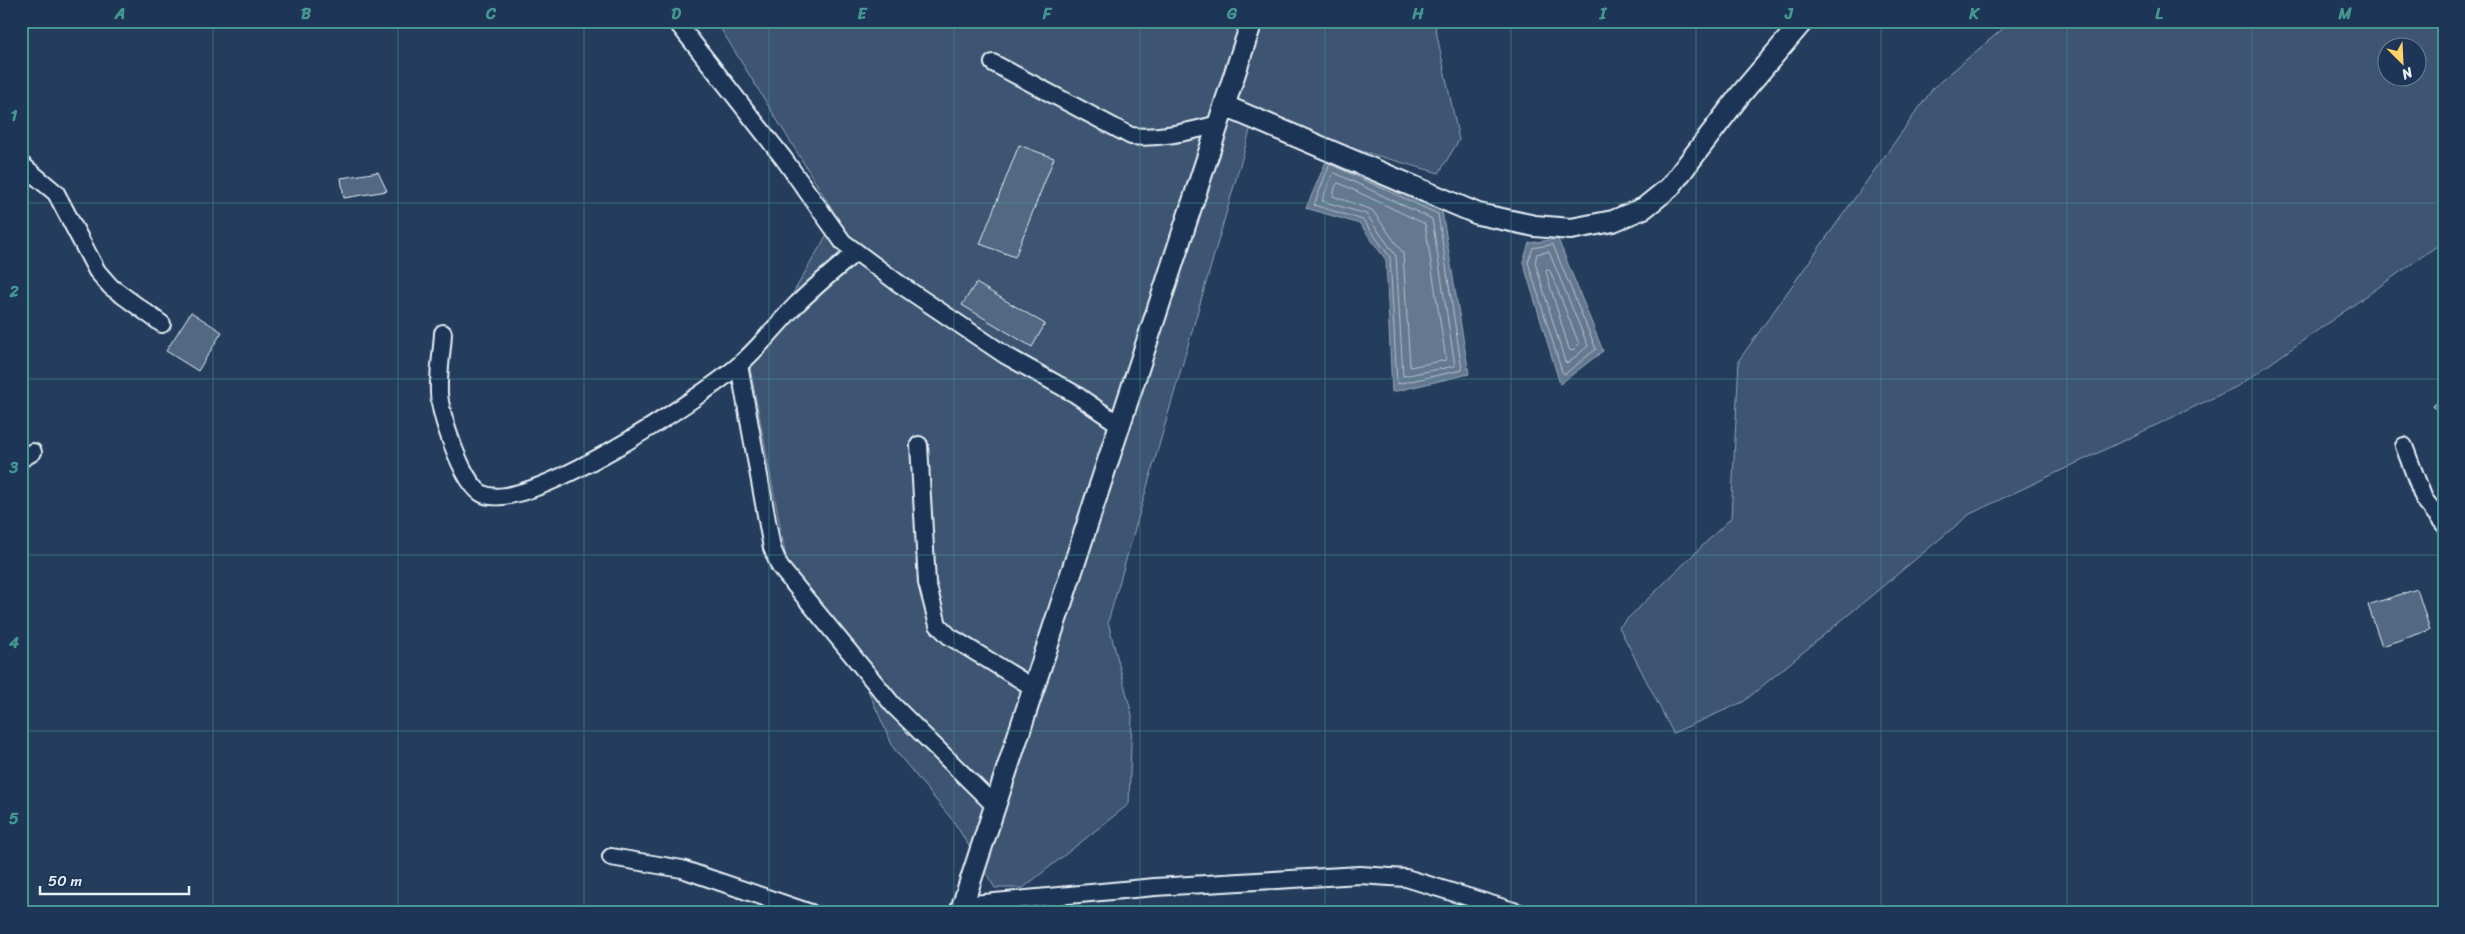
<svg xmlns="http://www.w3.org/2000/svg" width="2465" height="934" viewBox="0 0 2465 934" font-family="Sriracha,sans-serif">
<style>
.green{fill:#3e5472;stroke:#93a2b5;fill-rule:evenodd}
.water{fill:#657890;stroke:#99a8ba}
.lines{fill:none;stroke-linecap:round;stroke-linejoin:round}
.shore{stroke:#b4c1ce;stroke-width:1}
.building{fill:#536782;stroke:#e8f1f8}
.minor-casing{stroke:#e8f1f8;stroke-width:20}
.tertiary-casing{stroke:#e8f1f8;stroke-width:24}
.minor{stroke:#1d3557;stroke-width:16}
.tertiary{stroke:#1d3557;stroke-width:20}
.grid{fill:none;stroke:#459590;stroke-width:1;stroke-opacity:0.55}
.neatline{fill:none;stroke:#459590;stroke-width:2}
.grid-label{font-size:16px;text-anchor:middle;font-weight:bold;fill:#459590}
</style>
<rect width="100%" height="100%" fill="#253d5d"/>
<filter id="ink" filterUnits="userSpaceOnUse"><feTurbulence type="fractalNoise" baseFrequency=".02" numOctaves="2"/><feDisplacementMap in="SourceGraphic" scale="10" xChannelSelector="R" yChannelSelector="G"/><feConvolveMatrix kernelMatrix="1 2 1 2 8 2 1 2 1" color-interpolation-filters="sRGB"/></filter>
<g filter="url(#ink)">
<path class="green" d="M716,21H1434L1459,140L1439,173L1308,136L1251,127L1108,622L1132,715L1129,804L1023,888H995L954,822L894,749L862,677L791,584L750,368L837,217Z
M2012,21H2444V241L2240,385L1970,514L1743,702L1673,733L1619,627L1731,518L1739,360L1934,87ZM2388,48H2418V78H2388Z"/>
<path class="water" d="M1328,157L1442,211L1469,374L1392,392L1386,260L1360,224L1306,208Z
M1558,239L1603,351L1560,384L1523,262L1529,243Z"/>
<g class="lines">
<path class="shore" d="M1332,165L1438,214L1462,370L1397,384L1390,257L1363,220L1314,205L1329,166Z
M1335,173L1432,219L1455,366L1403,376L1396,256L1366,214L1322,201L1332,175Z
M1339,183L1425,224L1446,360L1410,367L1403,253L1372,210L1333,196L1336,185Z
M1553,245L1596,349L1565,374L1562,372L1528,262L1533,248Z
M1549,252L1588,346L1568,363L1565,362L1535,262L1537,254Z
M1547,269L1550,271L1579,344L1572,351L1569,349L1546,272Z"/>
</g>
<path class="building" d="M1019,145L1054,158L1015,257L980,244Z
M378,172L387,191L344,198L341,178Z
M976,283L1045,324L1032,347L962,305Z
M191,312L222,332L198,371L166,351Z
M2444,397V418L2433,406Z
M2417,589L2430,630L2382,646L2368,605Z"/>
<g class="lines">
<defs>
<path id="minor" d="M676,21L784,159L843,242L898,283L1005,355L1075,394L1120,425
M993,63L1131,136C1162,139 1189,131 1219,124
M21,164L56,193L97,271L111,287L162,324
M443,333C442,353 438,373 439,393C440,415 462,481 481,493C522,519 704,395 739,365C760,347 777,324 796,305C815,286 836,269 856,252
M739,365L772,548L780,567L893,705L995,806
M919,445L927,583L938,625L949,636L1034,688
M2404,446L2424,499L2444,524
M21,459L33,452
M611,857L682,869L811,913
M962,905L1155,887L1360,875L1406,878L1520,913"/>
<path id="tertiary" d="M1225,106L1478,214L1535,226L1571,229L1613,221L1644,208L1670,187L1741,94L1803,21
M960,913L1252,21"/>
</defs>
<use href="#minor" class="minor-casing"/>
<use href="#tertiary" class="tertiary-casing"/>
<use href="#minor" class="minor"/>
<use href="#tertiary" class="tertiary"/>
</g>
</g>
<path class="grid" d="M213,21V913M398,21V913M584,21V913M769,21V913M954,21V913M1140,21V913M1325,21V913M1511,21V913M1696,21V913M1881,21V913M2067,21V913M2252,21V913M21,203H2444M21,379H2444M21,555H2444M21,731H2444"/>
<rect width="2465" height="934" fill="none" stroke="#1d3557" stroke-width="55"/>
<g transform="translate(2402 62) rotate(156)"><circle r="24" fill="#1d3557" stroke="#6e8097"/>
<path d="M0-4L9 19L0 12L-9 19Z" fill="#ffd166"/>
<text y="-8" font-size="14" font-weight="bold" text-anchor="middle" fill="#e8f1f8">N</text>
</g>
<path d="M40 886v8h149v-8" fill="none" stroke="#e8f1f8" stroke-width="2.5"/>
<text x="48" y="886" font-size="15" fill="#e8f1f8" stroke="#1d3557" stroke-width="4" paint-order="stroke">50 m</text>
<rect x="28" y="28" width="2410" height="878" class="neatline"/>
<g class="grid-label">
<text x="120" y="19">A</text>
<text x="306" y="19">B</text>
<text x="491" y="19">C</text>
<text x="676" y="19">D</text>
<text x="862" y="19">E</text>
<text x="1047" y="19">F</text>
<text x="1232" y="19">G</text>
<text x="1418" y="19">H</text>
<text x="1603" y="19">I</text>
<text x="1789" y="19">J</text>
<text x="1974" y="19">K</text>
<text x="2159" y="19">L</text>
<text x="2345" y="19">M</text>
<text x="14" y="121">1</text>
<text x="14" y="297">2</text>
<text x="14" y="473">3</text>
<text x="14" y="648">4</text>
<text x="14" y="824">5</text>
</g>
</svg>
